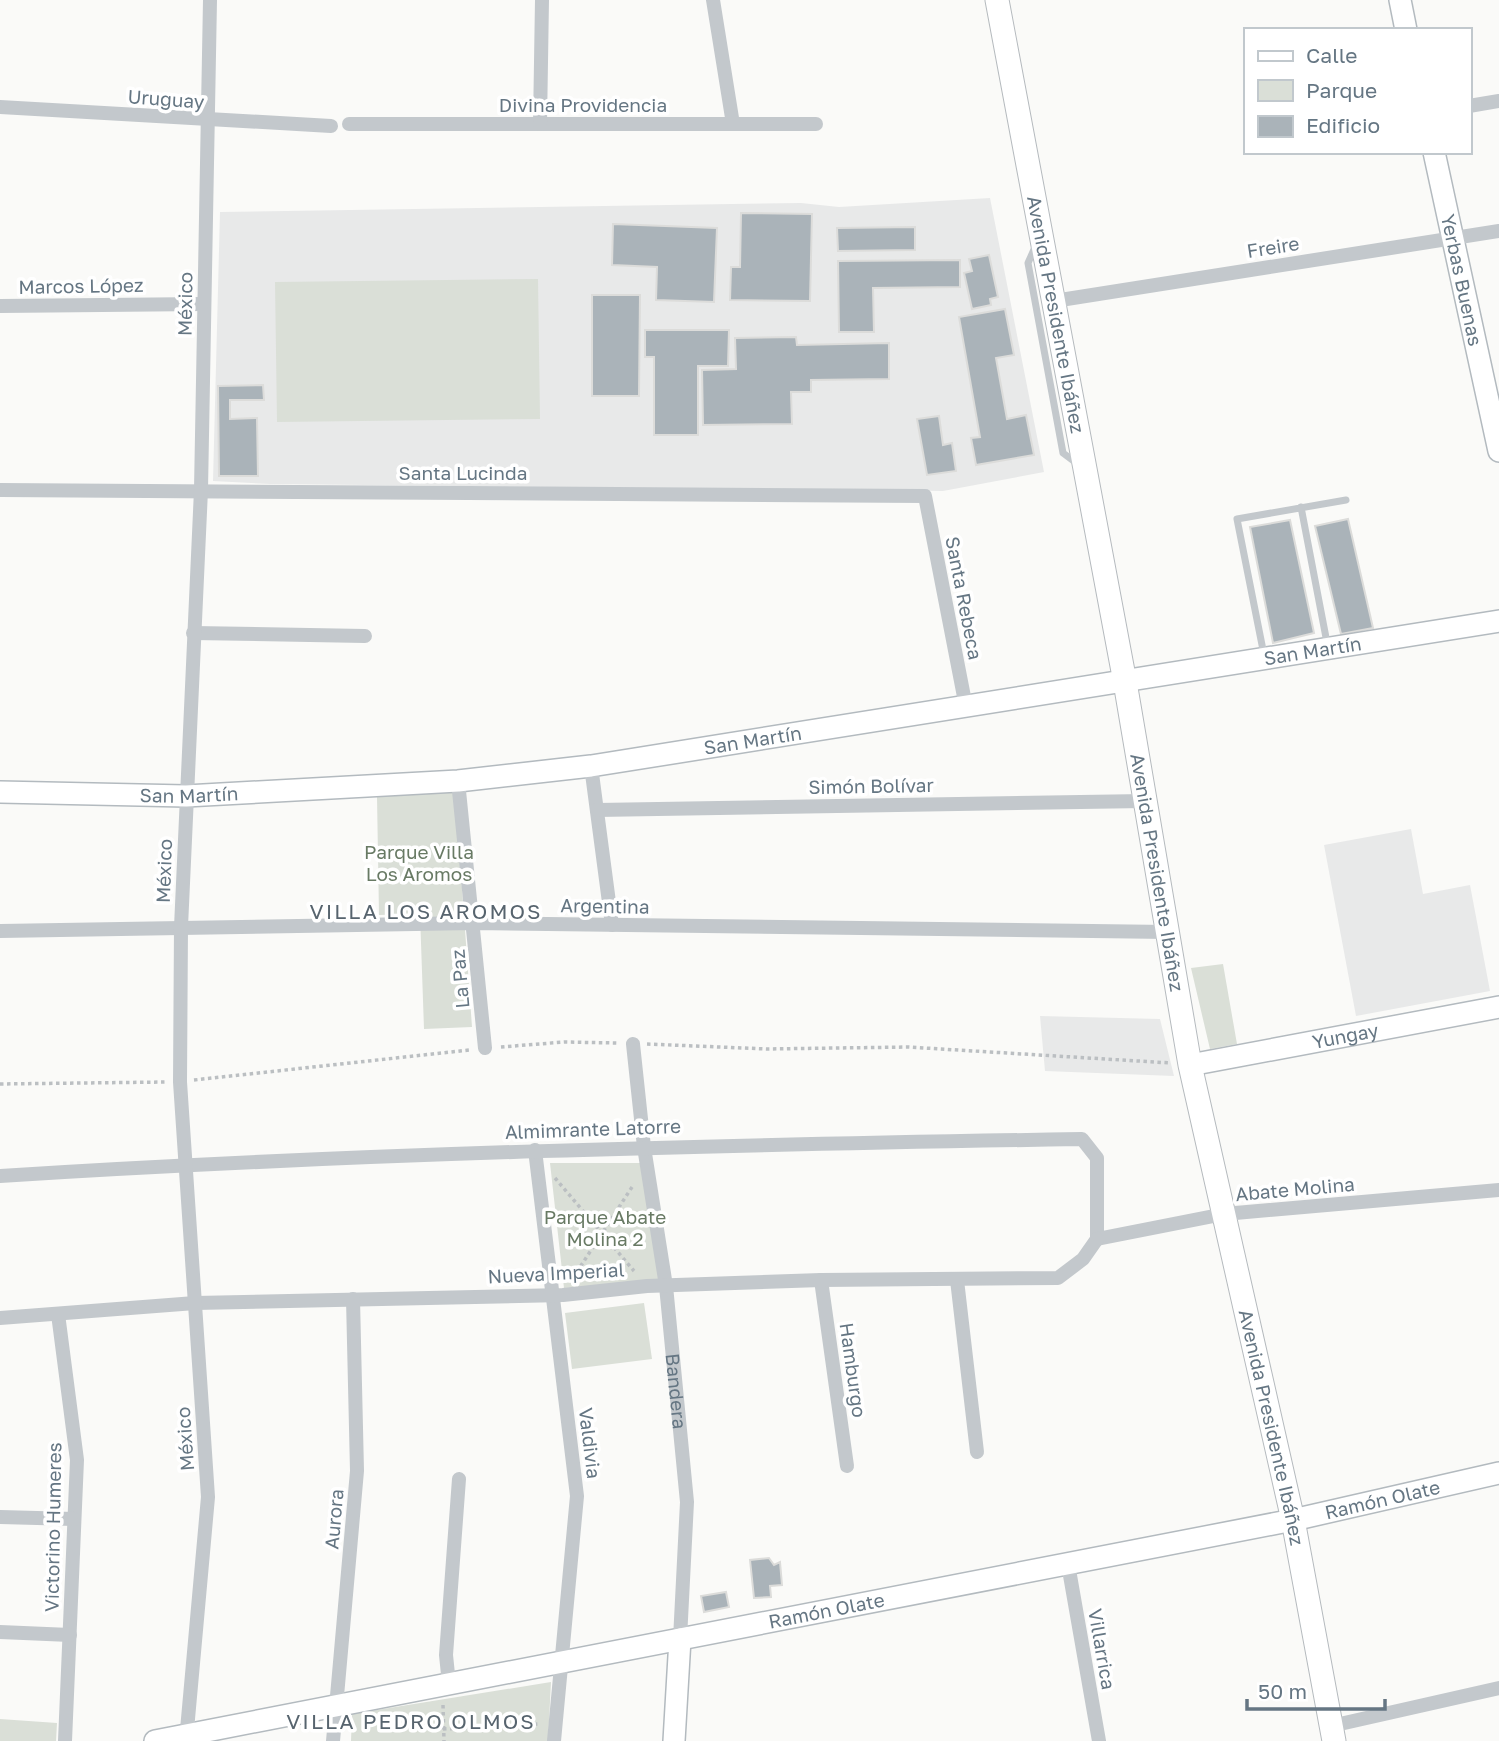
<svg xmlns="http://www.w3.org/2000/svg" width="1499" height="1741" viewBox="0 0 1499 1741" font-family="'Golos Text',sans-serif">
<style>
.built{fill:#e8e9e9}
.green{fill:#dadfd7}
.building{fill:#aab3b9;stroke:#dcdcda;stroke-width:2}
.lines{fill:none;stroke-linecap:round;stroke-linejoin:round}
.secondary-casing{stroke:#b3babf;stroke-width:24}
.primary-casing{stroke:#b5babe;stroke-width:25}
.path{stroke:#bbbfc2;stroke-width:3.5;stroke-dasharray:3.5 3.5;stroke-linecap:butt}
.lane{stroke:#c3c8cc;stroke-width:7}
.street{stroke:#c3c8cc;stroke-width:14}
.secondary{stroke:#fff;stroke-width:21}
.primary{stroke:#fff;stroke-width:23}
.labels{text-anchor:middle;stroke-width:7;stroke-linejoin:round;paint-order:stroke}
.street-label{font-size:19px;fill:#657683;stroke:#fff}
.park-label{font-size:19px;fill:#687a64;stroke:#fff}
.neighbourhood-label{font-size:21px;letter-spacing:2px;fill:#57646e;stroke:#fff}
</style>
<rect width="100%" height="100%" fill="#fafaf8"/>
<path class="built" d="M990,198L1044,472L943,491L270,484L213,481L220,212L801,203L839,207Z
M1411,829L1423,894L1470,885L1490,991L1356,1016L1324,845Z
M1040,1016L1160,1019L1174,1076L1045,1071Z"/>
<path class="green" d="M538,279L540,419L277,422L275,282Z
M455,790L472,1027L424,1029L420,914L379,915L377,797Z
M1223,964L1237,1044L1210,1049L1191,968Z
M550,1163H643L661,1284L564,1288Z
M644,1303L652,1359L572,1369L565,1313Z
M551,1682L548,1741H351L352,1714Z
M0,1719L57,1723L56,1741H0Z"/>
<path class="building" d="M741,213L812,214L810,301L730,300L731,267H740Z
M613,224L717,228L714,302L656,300L657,267L612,265Z
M915,227V250L838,251L837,228Z
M989,255L998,297L990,299L991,305L972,309L964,273L972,271L969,259Z
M960,260V287L873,288L874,332H839L838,261Z
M592,295H640L639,396H592Z
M1005,309L1014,355L996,358L1007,419L1026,415L1034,455L976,465L971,438L980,437L959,317Z
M645,330H729L728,366H698V435H654V357H645Z
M796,337L797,345L889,343V379L811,380V392H791L792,424L703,425L702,370L736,369L735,338Z
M263,385L264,400H230V419L257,418L258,476H219L218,386Z
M939,416L943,445L952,443L956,471L927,475L917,419Z
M1348,519L1373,628L1341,634L1315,526Z
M1290,520L1314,633L1273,643L1250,527Z
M769,1558L774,1565L780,1562L782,1585L770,1586L771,1597L754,1598L750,1560Z
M726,1592L729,1607L704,1612L701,1596Z"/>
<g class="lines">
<defs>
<g id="secondary">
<path d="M1400,0L1406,30"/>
<path id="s2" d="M1434,152L1499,451"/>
<path id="s3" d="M0,792L186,796L458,781L591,766L1499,621"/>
<path id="s4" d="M1190,1065L1499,1007"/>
<path id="s5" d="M155,1741L1293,1520L1499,1473"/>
<path d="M674,1741L680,1639"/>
</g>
<g id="primary">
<path id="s6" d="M997,0L1125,682L1190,1065L1293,1520L1334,1741"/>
</g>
</defs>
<use href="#secondary" class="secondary-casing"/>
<use href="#primary" class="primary-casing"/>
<path class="path" d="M647,1044L767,1049L908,1047L1171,1063
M501,1047L564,1042L619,1043
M194,1080L469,1050
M0,1084L166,1082
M555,1178L634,1271
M573,1278L634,1184
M443,1705L444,1741
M443,1729L539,1724"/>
<path class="lane" d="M1036,245L1028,263L1063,453L1079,465
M1301,507L1328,648
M1264,655L1237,519L1346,500"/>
<g class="street">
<path d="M713,0L733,124"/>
<path d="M1469,106L1499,101"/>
<path d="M0,107L331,126"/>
<path d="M349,124H816"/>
<path d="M540,124L542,0"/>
<path d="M1054,301L1499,231"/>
<path d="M0,306L204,304"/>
<path d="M0,490L925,496L966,707"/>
<path d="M193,633L365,636"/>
<path d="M591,766L612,925"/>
<path d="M458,781L485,1048"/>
<path d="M597,810L1145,801"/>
<path d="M0,931L474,923L1168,932"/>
<path id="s1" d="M633,1044L644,1147L666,1286L687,1502L680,1639"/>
<path d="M535,1150L577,1496L554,1741"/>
<path d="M0,1176C360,1153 721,1145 1082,1139L1097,1158V1239"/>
<path d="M1097,1239L1224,1214L1499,1190"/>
<path d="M821,1280L847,1466"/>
<path d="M957,1280L977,1452"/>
<path d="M58,1314L77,1460L65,1741"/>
<path d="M0,1318L195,1303L563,1295L647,1286L821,1280L1058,1278L1083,1259L1097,1239"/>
<path d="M0,1517L74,1519"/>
<path d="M1068,1564L1099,1741"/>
<path d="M0,1632L70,1635"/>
<path d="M449,1684L446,1655L459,1479"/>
<path d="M1331,1726L1499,1688"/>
<path d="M186,1741L208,1497L180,1082L181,927L201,490L210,0"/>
<path d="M333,1741L357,1471L353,1299"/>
</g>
<use href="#secondary" class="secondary"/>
<use href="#primary" class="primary"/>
</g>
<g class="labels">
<g class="street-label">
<text transform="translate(166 99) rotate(4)" y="7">Uruguay</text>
<text x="583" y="112">Divina Providencia</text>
<text transform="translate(1273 247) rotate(-9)" y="7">Freire</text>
<text dy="7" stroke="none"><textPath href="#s2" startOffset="131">Yerbas Buenas</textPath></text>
<text transform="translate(81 286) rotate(-1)" y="7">Marcos López</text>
<text transform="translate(185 304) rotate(-89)" y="7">México</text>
<text dy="7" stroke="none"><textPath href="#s6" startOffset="320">Avenida Presidente Ibáñez</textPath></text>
<text x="463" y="480">Santa Lucinda</text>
<text transform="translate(964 598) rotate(79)" y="7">Santa Rebeca</text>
<text dy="7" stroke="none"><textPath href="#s3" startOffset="1323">San Martín</textPath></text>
<text dy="7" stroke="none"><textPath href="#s3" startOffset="756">San Martín</textPath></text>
<text transform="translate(871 786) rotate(-1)" y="7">Simón Bolívar</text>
<text dy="7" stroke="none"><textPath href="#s3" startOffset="189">San Martín</textPath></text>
<text transform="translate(164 871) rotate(-88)" y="7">México</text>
<text dy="7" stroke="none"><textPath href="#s6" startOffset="887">Avenida Presidente Ibáñez</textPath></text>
<text transform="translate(605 906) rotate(1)" y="7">Argentina</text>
<text transform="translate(460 979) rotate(-95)" y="7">La Paz</text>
<text dy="7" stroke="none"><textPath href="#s4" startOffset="158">Yungay</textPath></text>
<text transform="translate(593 1129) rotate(-2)" y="7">Almimrante Latorre</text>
<text transform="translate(1295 1189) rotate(-5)" y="7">Abate Molina</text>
<text transform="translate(556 1273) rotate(-3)" y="7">Nueva Imperial</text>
<text transform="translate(853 1370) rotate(82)" y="7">Hamburgo</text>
<text dy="7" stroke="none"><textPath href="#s1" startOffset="350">Bandera</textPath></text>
<text dy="7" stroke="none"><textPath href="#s6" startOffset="1454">Avenida Presidente Ibáñez</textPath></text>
<text transform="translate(185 1439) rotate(-94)" y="7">México</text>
<text transform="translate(590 1443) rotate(83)" y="7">Valdivia</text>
<text dy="7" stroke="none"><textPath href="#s5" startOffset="1251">Ramón Olate</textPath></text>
<text transform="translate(334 1519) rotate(-85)" y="7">Aurora</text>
<text transform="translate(53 1527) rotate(-89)" y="7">Victorino Humeres</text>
<text dy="7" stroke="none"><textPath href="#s5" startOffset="684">Ramón Olate</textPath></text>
<text transform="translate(1102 1649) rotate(80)" y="7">Villarrica</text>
</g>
<g class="park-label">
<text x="419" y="859">Parque Villa<tspan x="419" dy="22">Los Aromos</tspan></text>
<text x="605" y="1224">Parque Abate<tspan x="605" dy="22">Molina 2</tspan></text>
</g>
<g class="neighbourhood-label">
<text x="426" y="919">VILLA LOS AROMOS</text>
<text x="411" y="1729">VILLA PEDRO OLMOS</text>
</g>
</g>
<rect x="1244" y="28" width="228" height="126" fill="#ffffff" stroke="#c1c8cd" stroke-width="2"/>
<rect x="1258" y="51" width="35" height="10" fill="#ffffff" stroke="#c1c8cd" stroke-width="2"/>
<text x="1306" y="63" font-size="21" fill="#657683">Calle</text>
<rect x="1258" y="80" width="35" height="21" fill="#dadfd7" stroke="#c1c8cd" stroke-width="2"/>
<text x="1306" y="98" font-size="21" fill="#657683">Parque</text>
<rect x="1258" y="116" width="35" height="21" fill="#aab3b9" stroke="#c1c8cd" stroke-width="2"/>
<text x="1306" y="133" font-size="21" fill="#657683">Edificio</text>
<path d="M1247 1699v10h138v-10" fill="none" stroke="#657683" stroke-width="3.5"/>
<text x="1258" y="1699" font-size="21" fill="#657683" stroke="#ffffff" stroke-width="5" paint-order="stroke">50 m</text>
</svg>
